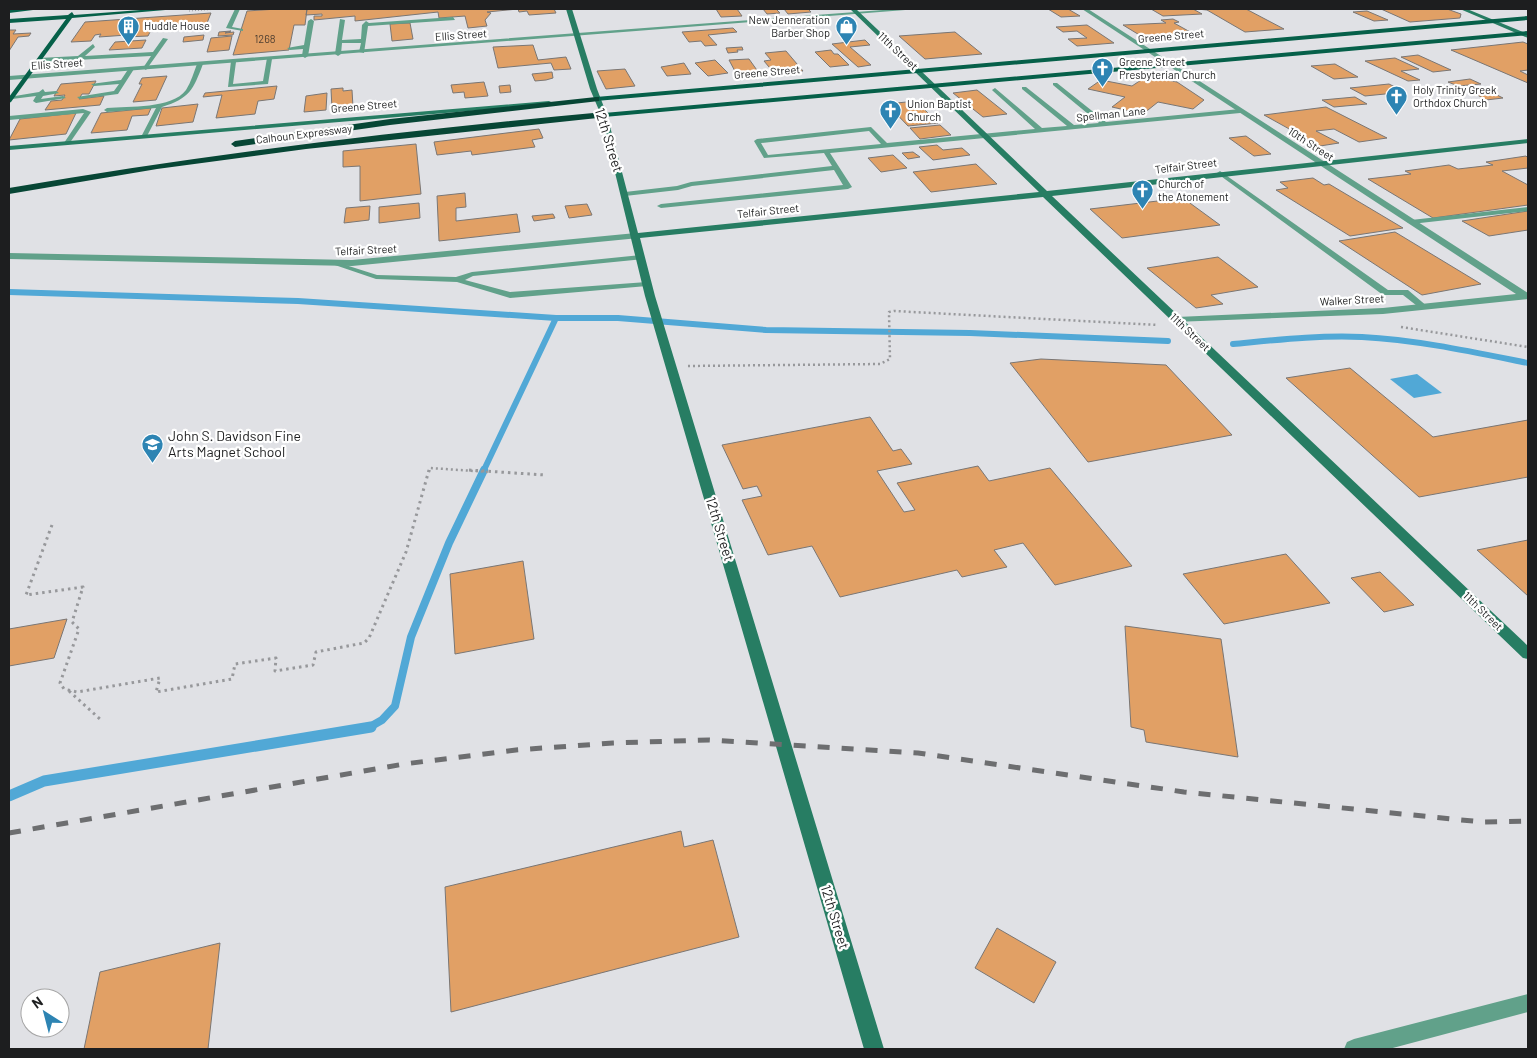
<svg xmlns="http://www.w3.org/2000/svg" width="1537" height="1058" viewBox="0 0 1537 1058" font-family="Barlow,sans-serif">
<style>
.water{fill:#51a8d6}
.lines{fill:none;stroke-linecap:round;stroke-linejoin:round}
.stream-far2{stroke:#51a8d6;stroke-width:6}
.stream-far1{stroke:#51a8d6;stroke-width:8}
.stream{stroke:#51a8d6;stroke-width:11}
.building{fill:#e1a065;stroke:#7a7674}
.path-far2{stroke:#97989b;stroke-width:1;stroke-dasharray:1 2;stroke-linecap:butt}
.path-far1{stroke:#97989b;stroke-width:2.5;stroke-dasharray:2 3;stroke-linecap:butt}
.path{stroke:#97989b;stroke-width:3;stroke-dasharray:2.5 4;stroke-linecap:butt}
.lane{fill:#61a18a;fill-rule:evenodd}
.street{fill:#61a18a;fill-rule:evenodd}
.secondary{fill:#277d63;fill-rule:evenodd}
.primary{fill:#066049;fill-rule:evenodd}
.highway{fill:#074635;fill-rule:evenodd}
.rail{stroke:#6d6e70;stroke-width:5;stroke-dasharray:12 12;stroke-linecap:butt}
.labels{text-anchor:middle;stroke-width:4.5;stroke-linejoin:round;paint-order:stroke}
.far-poi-label{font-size:11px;fill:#1d1e1f;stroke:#fff;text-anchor:start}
.far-street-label{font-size:11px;fill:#1d1e1f;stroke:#fff}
.number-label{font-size:11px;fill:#4e3e30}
.street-label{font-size:14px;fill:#1d1e1f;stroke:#fff}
.poi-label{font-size:14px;fill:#1d1e1f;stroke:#fff;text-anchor:start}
</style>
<rect width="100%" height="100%" fill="#e0e1e5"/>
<path class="water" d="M1417,374L1442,393L1414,398L1390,379Z"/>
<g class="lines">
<path class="stream-far2" d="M9,292L298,301L556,318H618L766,330L970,333L1168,341
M1233,344C1276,340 1319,335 1362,337C1418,340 1473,352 1528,363
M483,472L556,318"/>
<path class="stream-far1" d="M368,728L382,720L395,706L411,637L449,543L484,470"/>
<path class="stream" d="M9,796L44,781L371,727"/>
</g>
<path class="building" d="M277,9H307L305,25H294L289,50L233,55L247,11Z
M307,9H554L556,13L529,15L527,11L519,12L518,9L487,12L491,13L485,20L487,26L468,28L465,16L439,18L438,12L355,21V16L314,20V16H322V14L306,15Z
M716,9H737L742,16L721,17Z
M763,9H776L780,13L767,14Z
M784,9H808L811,12L788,14Z
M1048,9H1068L1080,16L1061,17Z
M1151,9H1193L1202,14L1163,16Z
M1197,9H1246L1284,29L1245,32L1207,10Z
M1381,9H1447L1461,14L1460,18L1410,22Z
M1367,11L1388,20L1374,21L1353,12Z
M211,13L205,28L174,30L176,26L152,28L148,36L125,37L127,35L99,37L101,34L95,35L91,41L71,42L85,22Z
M1173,19L1179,22L1174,23L1192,33L1146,39L1123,25L1166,23L1161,20Z
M410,23L413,39L392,41L390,24Z
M1087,25L1114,43L1077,46L1068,39L1087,38L1077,31L1063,32L1056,27Z
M733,28L737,32L708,35L717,45L705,46L701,41L689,42L682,32Z
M9,30H16L13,34L31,33L29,36L18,37L9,51Z
M231,31L225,33L234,32L233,35L218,36L219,32Z
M955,32L982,54L925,59L899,36Z
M204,35L203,40L183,42L184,37Z
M232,36L229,50L207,52L211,38Z
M146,40L142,48L109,50L115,42Z
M865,40L870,45L850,47L871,65L858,67L832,44Z
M1523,42L1528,44V70L1520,71L1528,75V83L1451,50Z
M533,45L538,60L566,57L571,69L554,70L551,63L498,68L493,47Z
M742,47L743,50H737L738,52L728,53L726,48Z
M831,50L834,54H838L849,65L830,67L815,52Z
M786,51L803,71L774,73L764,61L771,60L765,53Z
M1418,55L1451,70L1433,72L1401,57Z
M1395,58L1419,69L1401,71L1420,80L1408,81L1365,61Z
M749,59L759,73L737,75L729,60Z
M715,60L728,73L708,76L695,63Z
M684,63L691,74L667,76L661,67Z
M1335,64L1358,77L1334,79L1311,66Z
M625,69L635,86L606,89L597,71Z
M552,72L553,78L546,80L535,81L532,74Z
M167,76L156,100L133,102L142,84H139L142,78Z
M1147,76L1177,82L1204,100L1193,109L1158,102L1143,114L1112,107L1125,97L1088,89L1101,80L1132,86Z
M1470,79L1481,84L1458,86L1448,82Z
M96,81L89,94H82L79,99L104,96L100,105L45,110L51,101L62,100L65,95L54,96L61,84Z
M484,82L488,96L465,98L464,92L453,93L451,85Z
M1389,84L1405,92L1365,96L1350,88Z
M510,85L511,92L500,93L499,86Z
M277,86L274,99L258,101L255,114L216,118L222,95L203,97L205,93Z
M343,88V91L352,90L353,107L332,109L331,89Z
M977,90L1007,114L983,117L953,93Z
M1491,92L1503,98L1486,100L1474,93Z
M327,93L326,110L304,112L306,96Z
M1355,97L1367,104L1334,107L1322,100Z
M916,101L938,123L908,126L887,104Z
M198,104L193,122L156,126L162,108Z
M1326,107L1387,138L1359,142L1334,129L1316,131L1339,143L1320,146L1264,115Z
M151,108L148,115L132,116L127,130L91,133L101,113Z
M76,113L66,134L9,140L20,119Z
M940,125L951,135L920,139L910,128Z
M539,129L543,138L532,140L535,147L472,155L471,151L437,155L434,142Z
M1246,136L1271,154L1254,156L1229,138Z
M416,144L421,194L360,201V166L343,167V151Z
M937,145L943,150L962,148L970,155L933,160L919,147Z
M913,152L920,157L908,159L902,153Z
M893,155L907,168L881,172L868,158Z
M1526,156L1528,158V168L1502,171L1528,185V205L1433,218L1368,179L1411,174L1405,171L1449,165L1458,169L1493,165L1486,162Z
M976,164L997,184L931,192L913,172Z
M1313,178L1324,185L1329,184L1403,228L1350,236L1276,190L1288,188L1280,182Z
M465,193L466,207L456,208V221L517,214L520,232L439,241L437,196Z
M1183,198L1220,225L1122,238L1090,209Z
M419,203L420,218L379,223V207Z
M587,204L592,215L569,218L565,206Z
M370,206L369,220L344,223L346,208Z
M1528,211V230L1489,236L1462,221Z
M553,214L555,218L534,221L532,216Z
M1395,232L1481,284L1422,295L1339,241Z
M1218,257L1258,287L1211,295L1223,304L1196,308L1147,268Z
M1041,359L1166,365L1232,435L1088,462L1010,363Z
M1350,368L1433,437L1528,420V477L1419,497L1286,378Z
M870,417L893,451L901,449L912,464L877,471L904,512L915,510L897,483L978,466L989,481L1050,468L1132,566L1055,585L1023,543L994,550L1007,567L962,577L957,570L840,597L812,546L768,555L742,500L762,496L757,486L743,489L722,445Z
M1528,540V596L1477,550Z
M1286,554L1330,603L1224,624L1183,574Z
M523,561L534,639L455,654L450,574Z
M1380,572L1414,605L1384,612L1351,578Z
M67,619L54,658L9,666V629Z
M1125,626L1221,639L1238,757L1146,742L1144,730L1131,727Z
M681,831L684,847L713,840L739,937L451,1012L445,887Z
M997,928L1056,962L1034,1003L975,968Z
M220,943L208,1049H84L100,972Z"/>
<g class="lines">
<path class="path-far2" d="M189,11L219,9"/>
<path class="path-far1" d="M1401,327L1528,347
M688,366L880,364L890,359L889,312L894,311L1158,325
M429,472L430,468L489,472"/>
<path class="path" d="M469,470L545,475
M52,525L26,595L83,587L72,622L79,629L60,683L64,689L77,692L160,678L156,692L232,679L235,664L276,658L275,671L313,665L316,652L364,643L369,638L406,552L429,470
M69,691L101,720"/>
<path class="lane" d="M235,9H240L232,27L243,29V31L226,28Z
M453,17L455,20L368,26L364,53L359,52L361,43H342L341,54L338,56L335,54L340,19L345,20L342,40L361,39L362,25L366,21L369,23Z
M311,19L314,21L308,56L305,58L302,56L303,49L290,50L287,48L304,45L308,21Z
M163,38L168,39L146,70L143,68L151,56L39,62L36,60L39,58L78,56L93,44L95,47L85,56L153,52Z
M267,58L272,59L268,84L228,87L231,61L236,62L233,84L263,81Z
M200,62L203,64C193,90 190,98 162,107L146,138L141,137L156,108L107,112L104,110L107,108C129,106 172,109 186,90C191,82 194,72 197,64Z
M129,68L134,69L118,94L80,99L77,97L114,91L119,84L94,86L91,84L121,80Z
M1053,83H1057L1106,122L1240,109L1243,111L1240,113L830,153L852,187L848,189L661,208L657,206L661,204L843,185L834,170L692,186L678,190L625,196L621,194L625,192L677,186L691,182L832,166L824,153L764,158L754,141L757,139L871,127L887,143L1035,129L993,91L992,90L995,88L1042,128L1067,126L1022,89V87H1026L1074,125L1099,123L1053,85ZM869,131L881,144L768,155L761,143Z
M43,89L45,92L56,91L59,93L43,96L41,99L63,96L66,98L36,103L33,101L36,96L12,99L9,97L39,92Z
M83,109L91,112L69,144L67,145L64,143L84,113L9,120V116Z
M1220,171L1388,290H1408L1428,307L1427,309H1421L1403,295H1383L1218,174L1217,173Z
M1528,207V211L1411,224L1407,222L1411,220Z
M641,255H644V259L473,276L465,280L510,292L647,282L651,284L647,286L510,298L457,282L376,279L329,263L333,261L377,275L456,277L472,272Z"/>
<path class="street" d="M896,9H918L9,80V76Z
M1082,9H1088L1528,293V299L1383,314L1174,322V318L1177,317L1383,308L1516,294Z
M636,233L640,236L639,238L352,266L9,259V253L352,260Z
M1528,994V1012L1389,1049H1344L1347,1042L1354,1039Z"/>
<path class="secondary" d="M566,9H572L597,89L607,115L638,233L1039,192L850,9H856L1047,191L1528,139V143L1052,196L1528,646V659L1523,658L1043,197L640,238L655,296L884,1049H864L645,296L601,115L590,89Z
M1460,9H1467L1528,34V38Z
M549,101L551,102V104L9,150V146Z"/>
<path class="primary" d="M9,9H41L9,13Z
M154,9H177L72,18L11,102L9,103V97L66,19L9,23V19L68,15L72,12L74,15Z
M1528,16V20L596,101L593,99L596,97Z
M1528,31V35L604,117L601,115L604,113Z"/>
<path class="highway" d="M596,97H599V101L390,125L235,147L231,144L235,141L390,119Z
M604,112L607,113V117L306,149L157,169L9,194V188C206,154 405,130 604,112Z"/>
<path class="rail" d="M9,833L404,764L516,750L613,743L709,740L918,753L1184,792L1482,822L1528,821"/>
</g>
<defs>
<symbol id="building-pin" viewBox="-11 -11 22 30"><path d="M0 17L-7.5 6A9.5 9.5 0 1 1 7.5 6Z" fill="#2d84b3" stroke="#fff"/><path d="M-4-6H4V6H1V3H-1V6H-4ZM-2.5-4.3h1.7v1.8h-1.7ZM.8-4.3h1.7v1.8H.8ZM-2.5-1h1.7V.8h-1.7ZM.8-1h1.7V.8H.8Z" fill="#fff"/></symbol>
<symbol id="shop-pin" viewBox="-11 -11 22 30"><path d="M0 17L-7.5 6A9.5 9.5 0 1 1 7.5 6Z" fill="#2d84b3" stroke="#fff"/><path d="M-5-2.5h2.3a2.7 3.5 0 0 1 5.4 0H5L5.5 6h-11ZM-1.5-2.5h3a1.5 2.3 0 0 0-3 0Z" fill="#fff"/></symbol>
<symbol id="church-pin" viewBox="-11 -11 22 30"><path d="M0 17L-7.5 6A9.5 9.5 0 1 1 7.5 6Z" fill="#2d84b3" stroke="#fff"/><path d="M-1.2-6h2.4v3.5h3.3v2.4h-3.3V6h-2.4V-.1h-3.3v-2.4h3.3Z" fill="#fff"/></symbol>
<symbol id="school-pin" viewBox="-11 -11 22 30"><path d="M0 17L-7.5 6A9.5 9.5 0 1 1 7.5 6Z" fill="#2d84b3" stroke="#fff"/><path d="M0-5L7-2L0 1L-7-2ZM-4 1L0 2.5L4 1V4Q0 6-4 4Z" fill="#fff"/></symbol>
</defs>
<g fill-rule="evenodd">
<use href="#building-pin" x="116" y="14" width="25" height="34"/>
<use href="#shop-pin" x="834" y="14" width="25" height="34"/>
<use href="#church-pin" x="1090" y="56" width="25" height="34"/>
<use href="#church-pin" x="1384" y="84" width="25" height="34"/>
<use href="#church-pin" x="878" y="98" width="25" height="34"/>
<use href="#church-pin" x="1130" y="178" width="25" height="34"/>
<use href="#school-pin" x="140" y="432" width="25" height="34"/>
</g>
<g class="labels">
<g class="far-poi-label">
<text x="830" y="24" text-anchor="end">New Jenneration<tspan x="830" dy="13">Barber Shop</tspan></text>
<text x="144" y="30">Huddle House</text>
<text x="1119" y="66">Greene Street<tspan x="1119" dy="13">Presbyterian Church</tspan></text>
<text x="1413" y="94">Holy Trinity Greek<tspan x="1413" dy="13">Orthdox Church</tspan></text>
<text x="907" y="108">Union Baptist<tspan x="907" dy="13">Church</tspan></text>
<text x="1158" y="188">Church of<tspan x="1158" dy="13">the Atonement</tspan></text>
</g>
<g class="far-street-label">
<text transform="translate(461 35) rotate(-4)" y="4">Ellis Street</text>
<text transform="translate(1171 36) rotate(-5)" y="4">Greene Street</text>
<text transform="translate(898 51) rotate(43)" y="4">11th Street</text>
<text transform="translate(57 64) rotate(-4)" y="4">Ellis Street</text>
<text transform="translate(767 72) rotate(-5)" y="4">Greene Street</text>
<text transform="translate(364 106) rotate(-5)" y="4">Greene Street</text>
<text transform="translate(1111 114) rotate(-6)" y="4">Spellman Lane</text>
<text transform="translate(304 134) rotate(-7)" y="4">Calhoun Expressway</text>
<text transform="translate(1311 144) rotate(33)" y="4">10th Street</text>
<text transform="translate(1186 166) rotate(-7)" y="4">Telfair Street</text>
<text transform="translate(768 211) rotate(-6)" y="4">Telfair Street</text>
<text transform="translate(366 250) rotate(-3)" y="4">Telfair Street</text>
<text transform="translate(1352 300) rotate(-3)" y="4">Walker Street</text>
<text transform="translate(1190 332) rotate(43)" y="4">11th Street</text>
<text transform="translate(1483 611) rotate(44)" y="4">11th Street</text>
</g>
<g class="number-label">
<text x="265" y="43">1268</text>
</g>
<g class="street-label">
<text transform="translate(609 140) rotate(73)" y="5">12th Street</text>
<text transform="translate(720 529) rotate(73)" y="5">12th Street</text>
<text transform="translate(835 917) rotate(73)" y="5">12th Street</text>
</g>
<g class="poi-label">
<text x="168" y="441">John S. Davidson Fine<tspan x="168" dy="16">Arts Magnet School</tspan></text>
</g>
</g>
<rect width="1537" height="1058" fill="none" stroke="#1d1e1f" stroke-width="20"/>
<g transform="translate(45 1013) rotate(324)"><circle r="24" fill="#ffffff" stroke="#a5a5a5"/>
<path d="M0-4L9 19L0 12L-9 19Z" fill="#2d84b3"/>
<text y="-8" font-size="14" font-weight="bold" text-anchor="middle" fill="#1d1e1f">N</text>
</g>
</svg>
